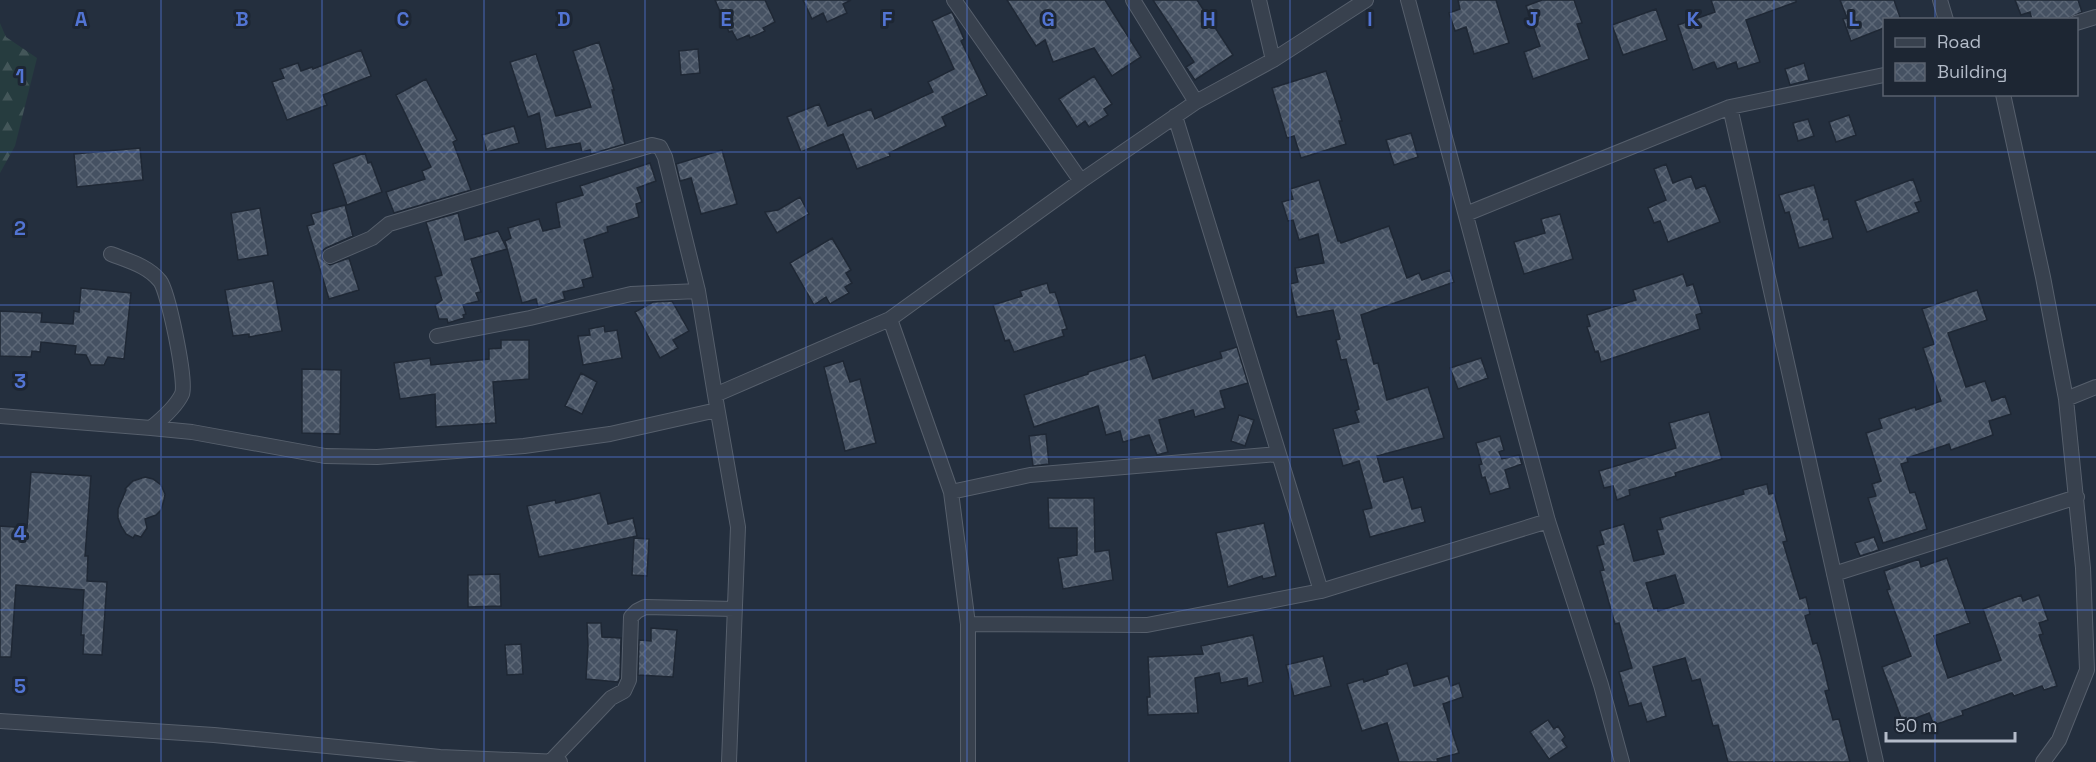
<svg xmlns="http://www.w3.org/2000/svg" width="2096" height="762" viewBox="0 0 2096 762" font-family="'Space Grotesk',sans-serif">
<style>
.forest{fill:url(#forest-firs)}
.building{fill:url(#building-cross-hatch);stroke:#1f2835;stroke-width:1.5;fill-rule:evenodd}
.lines{fill:none;stroke-linecap:round;stroke-linejoin:round}
.street-casing{stroke:#565f6c;stroke-width:16}
.street{stroke:#38414e;stroke-width:14}
.grid{fill:none;stroke:#5274d3;stroke-width:1.5;stroke-opacity:0.55}
.grid-label{font-size:20px;text-anchor:middle;font-weight:bold;fill:#5274d3;stroke:#1d2633;stroke-width:6;stroke-linejoin:round;paint-order:stroke}
</style>
<defs>
<pattern id="forest-firs" width="22" height="20" patternUnits="userSpaceOnUse" patternTransform="scale(1.5)"><rect width="22" height="20" fill="#263c3f"/><path d="M5 1l3.5 6h-7zM16 11l3.5 6h-7z" fill="#435659"/></pattern>
<pattern id="building-cross-hatch" width="8" height="8" patternUnits="userSpaceOnUse" patternTransform="scale(1.5)"><rect width="8" height="8" fill="#455162"/><path d="M0 0l8 8M0 8l8-8" fill="none" stroke="#5d6877"/></pattern>
</defs>
<rect width="100%" height="100%" fill="#242f3e"/>
<path class="forest" d="M0,23L6,37L37,58L15,146L0,173Z"/>
<path class="building" d="M715,0H765L775,22L763,28L765,31L750,38L749,35L737,40L732,31L729,32Z
M803,0H851L843,4L847,13L827,22L823,13L812,19Z
M1007,0H1105L1141,57L1112,76L1094,48L1053,62L1045,40L1036,46Z
M1153,0H1197L1233,55L1195,80L1186,67L1194,62Z
M1458,0H1496L1509,43L1474,54L1466,27L1455,31L1449,13L1460,9Z
M1542,0H1574L1582,23L1577,24L1589,59L1533,79L1524,52L1540,46L1526,6Z
M1711,0H1796V2L1746,20L1760,62L1738,69L1736,62L1717,69L1714,62L1693,70L1678,25L1715,12Z
M1840,0H1894L1901,20H1884V28L1851,41L1843,19L1847,18Z
M2015,0H2078L2082,12L2066,20H2032L2030,12L2021,15Z
M1656,9L1667,40L1623,55L1612,25Z
M952,12L964,39L961,41L987,95L942,117L946,126L889,153L890,156L857,169L843,134L801,152L787,117L819,104L828,126L871,109L875,119L933,92L928,82L954,69L932,21Z
M599,42L614,90H612L625,144L591,154L590,150L582,152L580,143L546,149L539,113L528,117L510,62L536,54L556,116L591,107L573,51Z
M698,49L700,73L681,75L679,51Z
M361,50L371,76L323,95L327,105L287,120L272,82L284,78L280,69L298,63L301,71L312,67L313,69Z
M1804,63L1809,80L1790,85L1785,69Z
M1326,71L1342,121H1339L1346,144L1301,158L1294,136L1287,138L1272,88Z
M1094,76L1112,104L1104,109L1108,115L1089,127L1085,121L1077,127L1059,99Z
M426,79L457,140L453,142L471,190L394,213L386,192L425,179L422,171L431,167L396,95Z
M1849,115L1856,135L1836,142L1829,122Z
M1808,119L1814,136L1798,141L1793,123Z
M514,126L519,143L487,152L482,135Z
M1411,133L1418,157L1394,165L1386,140Z
M140,148L143,180L77,187L74,154Z
M722,150L737,204L701,214L691,178L680,181L676,164Z
M365,153L368,163L371,162L382,192L347,205L333,164Z
M650,163L656,181L637,188L642,202L636,204L639,217L607,227L608,232L584,240L593,277L582,280L584,287L563,292L565,299L538,307L536,299L522,303L505,241L511,238L508,228L539,219L543,231L560,227L556,203L583,195L580,186Z
M1666,164L1673,183L1691,176L1696,189L1705,185L1720,222L1668,242L1660,221L1654,223L1648,208L1666,200L1654,169Z
M1913,179L1921,201L1915,203L1919,212L1867,232L1855,201Z
M1319,180L1338,241H1340L1341,243L1389,226L1407,278L1419,273L1422,280L1450,270L1454,282L1361,315L1374,364L1378,363L1387,400L1428,387L1444,438L1377,456L1384,482L1403,477L1412,509L1421,507L1425,522L1370,537L1363,510L1372,508L1359,461L1343,466L1333,429L1359,422L1355,411L1359,409L1346,359L1341,360L1336,340L1340,339L1333,310L1297,317L1290,284L1298,282L1295,268L1324,263L1318,234L1299,240L1293,220L1288,221L1282,202L1293,199L1290,189Z
M1814,185L1824,220L1828,219L1833,238L1799,248L1789,212L1785,213L1779,195Z
M800,197L809,214L777,233L765,212L778,210Z
M345,205L353,236L326,248L322,251V259L330,265L349,258L359,290L329,299L307,226L314,224L311,214Z
M260,208L268,255L238,260L231,213Z
M458,213L465,240L498,231L507,249L471,259L481,292L476,293L479,301L463,305L466,314L463,315L464,318L448,323L447,319H439L435,305L442,300L435,277L442,275L426,222Z
M1560,214L1573,259L1524,274L1514,242L1545,233L1541,219Z
M832,238L851,270L846,273L852,283L845,287L849,293L830,304L826,297L814,305L790,263Z
M1683,274L1687,286L1693,284L1702,313L1696,315L1700,329L1601,362L1598,351L1595,352L1587,327L1590,326L1587,315L1636,300L1633,290Z
M273,281L282,331L249,337V334L233,336L225,290Z
M1047,283L1050,293L1055,292L1067,329L1062,330L1064,336L1014,352L1009,340L1005,341L993,305L1022,296L1020,291Z
M81,288L131,293L124,359L108,357L104,365H91L86,355L75,354L76,346L41,342L40,352L32,351L31,357L0,356V311L42,313L41,322L73,324L74,311L79,312Z
M1977,290L1987,320L1948,333L1966,387L1985,381L1992,401L2005,396L2011,414L1989,421L1993,435L1951,450L1949,444L1907,458L1908,462L1901,464L1910,493L1915,492L1927,529L1883,543L1868,498L1876,496L1872,484L1881,481L1866,433L1882,428L1879,419L1915,407L1916,410L1941,401L1923,348L1934,344L1922,309Z
M672,301L689,331L673,340L678,348L660,358L635,312L653,302Z
M604,326L605,332L617,330L622,358L583,365L578,336L590,335L589,329Z
M501,340H529V379L493,382L496,423L436,427L435,394L400,399L394,363L430,358L431,365L489,359V349L501,348Z
M1237,347L1248,383L1220,391L1225,408L1195,417L1193,410L1159,420L1168,452L1157,455L1149,435L1123,442L1120,431L1106,435L1098,406L1034,427L1024,395L1088,374V372L1145,355L1153,379L1222,358L1220,352Z
M1481,358L1488,378L1458,389L1450,368Z
M843,361L850,382L860,379L876,443L845,451L824,367Z
M302,369L341,370L340,434L302,433Z
M581,373L597,382L582,414L565,406Z
M1709,412L1722,459L1675,473L1676,476L1629,490L1630,495L1617,500L1613,486L1604,488L1599,471L1676,448L1669,423Z
M1239,415L1254,420L1245,446L1231,441Z
M1046,434L1049,464L1033,466L1029,436Z
M1500,436L1504,450L1499,452L1502,459L1519,455L1522,464L1505,470L1510,488L1490,494L1485,477L1482,478L1479,465L1482,464L1476,443Z
M31,472L91,476L85,556H88L87,581L107,582L102,655L83,654L84,635H81L84,590L16,585L11,657H0V526L27,528Z
M145,477L153,479L161,485L165,494L164,500L161,510L156,515L145,519L147,528L141,537L135,535L133,538L126,534L121,526L118,518V509L126,490L125,489L133,481Z
M1767,484L1769,494L1774,493L1787,541L1783,542L1800,599L1806,597L1810,614L1805,616L1813,644L1817,643L1822,660L1829,690L1825,691L1833,720L1839,719L1850,762H1728L1718,725L1713,726L1700,679L1692,681L1685,658L1653,667L1666,716L1647,722L1641,703L1629,706L1619,672L1632,668L1619,623L1615,624L1600,571L1604,570L1597,546L1604,544L1600,531L1624,524L1634,561L1664,554L1657,530L1663,529L1660,518L1744,494L1743,490ZM1675,575L1684,603L1658,611L1657,608L1654,609L1646,583Z
M600,493L608,524L633,518L637,536L539,557L527,506L555,500L556,503Z
M1048,498H1094L1095,552L1109,550L1113,580L1063,589L1058,558L1077,555V528H1049Z
M1264,523L1276,576L1263,579L1262,576L1228,587L1216,533Z
M1874,537L1879,550L1860,556L1855,543Z
M634,538L649,539L647,576L632,575Z
M1947,558L1970,623L1934,636L1948,678L2001,660L1983,609L2021,595L2023,601L2039,595L2048,620L2039,623L2043,634L2039,635L2057,686L2044,690L2042,686L2014,696L2012,693L1962,711L1963,715L1934,725L1929,713L1903,723L1882,667L1911,656L1887,590L1890,589L1884,571L1919,559L1921,567Z
M500,574L501,606L468,607V575Z
M587,623H601L602,637L621,638L620,678L618,682L586,679L588,646Z
M651,628L677,630L673,677L638,675L639,640L651,641Z
M1253,635L1263,682L1248,686L1247,678L1221,683L1219,673L1195,678L1198,713L1148,715L1147,697H1150L1148,657L1203,654L1201,646Z
M521,644L523,674L507,675L505,645Z
M1323,656L1331,686L1294,696L1286,665Z
M1407,663L1414,686L1448,676L1451,686L1459,683L1463,697L1443,704L1459,753L1437,759L1438,762H1399L1387,723L1362,731L1347,684L1363,679L1364,682L1388,674L1387,670Z
M1548,720L1554,729L1558,726L1565,737L1562,740L1567,747L1549,759L1530,732Z"/>
<g class="lines">
<defs>
<path id="street" d="M954,0L1081,181
M1133,0L1196,102
M1259,0L1273,60
M1408,0L1548,521L1601,685L1622,762
M1940,0L1946,20
M2076,23L2096,17
M2003,94L2043,277L2066,399L2083,568L2087,670L2059,740L2043,762
M1730,107L1876,762
M1175,116L1321,591
M1466,214L1730,107L1884,75
M330,256L372,238L389,224L652,145L660,147L665,157L698,291L715,395
M890,319L951,492L968,624V762
M437,336L530,318L631,294L698,291
M2066,399L2096,387
M0,416L151,428C162,419 176,407 182,394C187,381 168,291 160,281C148,266 129,261 111,254
M151,428L192,432L325,456L377,457L524,446L610,434L717,410
M951,492L1030,475L1278,454
M1834,574L2077,497
M968,624L1147,625L1321,591L1548,521
M0,721L214,735L440,757L560,762
M550,762L611,698L624,691L629,680L631,617L637,611L645,607L735,609
M729,762L738,527L715,395L890,319L1081,181L1196,102L1273,60L1366,0"/>
</defs>
<use href="#street" class="street-casing"/>
<use href="#street" class="street"/>
</g>
<path class="grid" d="M161,0V762M322,0V762M484,0V762M645,0V762M806,0V762M967,0V762M1129,0V762M1290,0V762M1451,0V762M1612,0V762M1774,0V762M1935,0V20M1935,94V762M0,152H2096M0,305H2096M0,457H2096M0,610H2096"/>
<g class="grid-label">
<text x="81" y="26">A</text>
<text x="242" y="26">B</text>
<text x="403" y="26">C</text>
<text x="564" y="26">D</text>
<text x="726" y="26">E</text>
<text x="887" y="26">F</text>
<text x="1048" y="26">G</text>
<text x="1209" y="26">H</text>
<text x="1370" y="26">I</text>
<text x="1532" y="26">J</text>
<text x="1693" y="26">K</text>
<text x="1854" y="26">L</text>
<text x="20" y="83">1</text>
<text x="20" y="235">2</text>
<text x="20" y="388">3</text>
<text x="20" y="540">4</text>
<text x="20" y="693">5</text>
</g>
<rect x="1883" y="18" width="195" height="78" fill="#1d2633" stroke="#59626f" stroke-width="1.5"/>
<rect x="1895" y="38" width="30" height="9" fill="#38414e" stroke="#59626f" stroke-width="1.5"/>
<text x="1937" y="48" font-size="18" fill="#b4bcc9">Road</text>
<rect x="1895" y="63" width="30" height="18" fill="url(#building-cross-hatch)" stroke="#59626f" stroke-width="1.5"/>
<text x="1937" y="78" font-size="18" fill="#b4bcc9">Building</text>
<path d="M1886 732v9h129v-9" fill="none" stroke="#b4bcc9" stroke-width="3"/>
<text x="1895" y="732" font-size="18" fill="#b4bcc9" stroke="#1d2633" stroke-width="4.5" paint-order="stroke">50 m</text>
</svg>
